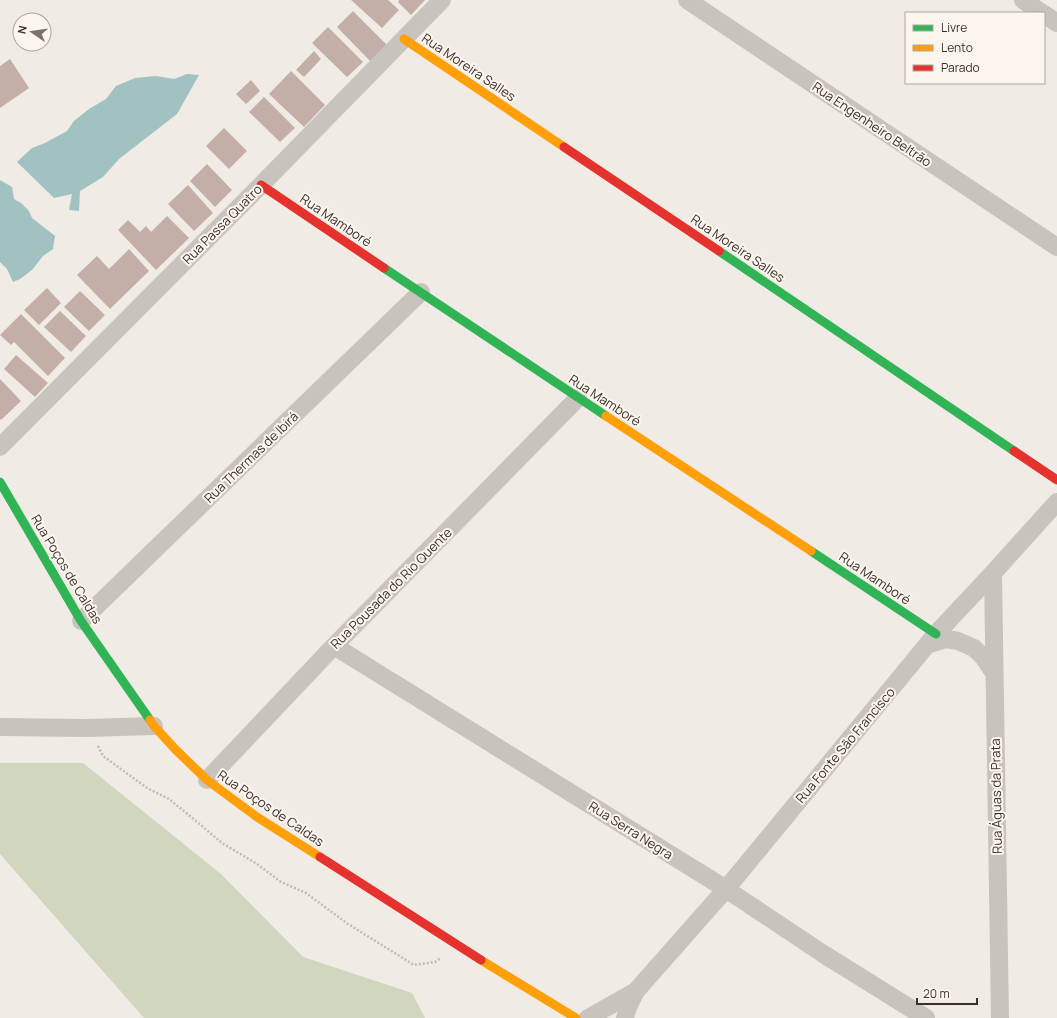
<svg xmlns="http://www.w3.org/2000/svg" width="1057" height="1018" viewBox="0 0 1057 1018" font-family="Manrope,sans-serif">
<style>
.green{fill:#d1d6bf}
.water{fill:#a1c2c1}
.building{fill:#c3afa7}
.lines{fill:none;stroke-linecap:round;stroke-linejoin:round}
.path{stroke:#c2bbb6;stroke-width:2.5;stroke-dasharray:2 2;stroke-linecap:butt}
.street{stroke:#c9c3be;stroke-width:18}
.fast{stroke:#30b455;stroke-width:9}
.slow{stroke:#ff9f0a;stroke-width:9}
.jam{stroke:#e5322d;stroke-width:9}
.labels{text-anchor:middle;stroke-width:4;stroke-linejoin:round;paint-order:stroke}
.street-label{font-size:13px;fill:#3b302b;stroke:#fbf5ee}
</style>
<rect width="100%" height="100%" fill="#f0ebe5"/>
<path class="green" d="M0,763H83L221,874L303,957L412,993L425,1018H144L0,854Z"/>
<path class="water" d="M187,74L199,75L177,114L119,159L103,177L80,191L79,211L69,210L72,194L54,198L17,162L32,148L45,143L67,131L74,121L89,109L106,99L116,86L135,78L156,76L174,79Z
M0,180L12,187L14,199L21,203L29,211L32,218L55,236L53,249L43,256L32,270L20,279L13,282L7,269L0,262Z"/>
<path class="building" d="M351,0H388L399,10L382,28Z
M399,0H425L411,15L398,2Z
M353,11L389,47L372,63L337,27Z
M328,27L363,62L347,77L312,43Z
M314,51L321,59L304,77L296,70Z
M10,59L29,88L0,108V66Z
M291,71L325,105L304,127L269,94Z
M251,80L260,91L246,104L236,94Z
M264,97L295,128L280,142L249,112Z
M224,128L247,151L229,169L206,146Z
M207,164L232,190L215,207L190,181Z
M188,185L213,213L194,231L168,204Z
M167,216L189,238L156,270L118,230L128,220L140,232L146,226L151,232Z
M129,249L149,271L110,309L77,275L97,256L109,269Z
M47,288L61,303L39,325L24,310Z
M80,291L105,315L89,331L64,307Z
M60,311L86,336L71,352L44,327Z
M21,314L65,358L48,376L14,342L11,345L0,335Z
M16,355L48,383L35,397L4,369Z
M0,379L21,401L1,420L0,419Z"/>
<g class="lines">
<path class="path" d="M98,746L103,756L147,788L169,799L196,821L222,843L257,864L281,882L306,893L348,924L414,965L435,962L441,958"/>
<path class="street" d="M687,0L1057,247
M1023,0L1042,13
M1044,14L1057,23
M0,447L261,185L442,0
M993,573L1000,1018
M81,621L421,292
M927,645L946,639L958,641L974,648L984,658L994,673
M334,646L726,889L825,955L926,1018
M0,727L87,728L154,726
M207,780L334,646L578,398
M588,1018L636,991
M625,1018L628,1007L636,991L726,889L936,634L993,573L1057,502"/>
<path class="fast" d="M719,251L1014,451
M384,268L606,416
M0,482L81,621L150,720
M811,551L936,634"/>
<path class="slow" d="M404,39L564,147
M606,416L811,551
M150,720L154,726L175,749L207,780L257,817L320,857
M481,960L576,1018"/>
<path class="jam" d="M564,147L719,251
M261,185L384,268
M1014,451L1057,480
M320,857L481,960"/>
</g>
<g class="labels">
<g class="street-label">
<text transform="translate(469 67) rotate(34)" y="5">Rua Moreira Salles</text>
<text transform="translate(872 124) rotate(34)" y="5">Rua Engenheiro Beltrão</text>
<text transform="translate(336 220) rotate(34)" y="5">Rua Mamboré</text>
<text transform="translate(222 224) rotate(-45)" y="5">Rua Passa Quatro</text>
<text transform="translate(738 248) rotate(34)" y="5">Rua Moreira Salles</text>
<text transform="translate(605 400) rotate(33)" y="5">Rua Mamboré</text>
<text transform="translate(251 457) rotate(-44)" y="5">Rua Thermas de Ibirá</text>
<text transform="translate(67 569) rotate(59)" y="5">Rua Poços de Caldas</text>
<text transform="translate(875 578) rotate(34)" y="5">Rua Mamboré</text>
<text transform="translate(391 588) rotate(-45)" y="5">Rua Pousada do Rio Quente</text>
<text transform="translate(845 745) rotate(-50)" y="5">Rua Fonte São Francisco</text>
<text transform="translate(996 796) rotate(-91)" y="5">Rua Águas da Prata</text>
<text transform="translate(271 808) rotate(34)" y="5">Rua Poços de Caldas</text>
<text transform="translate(631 830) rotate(32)" y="5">Rua Serra Negra</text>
</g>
</g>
<rect x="905" y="12" width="140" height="72" fill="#fbf5ee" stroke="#aea6a0"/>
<rect x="913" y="25" width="20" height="6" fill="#30b455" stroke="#aea6a0"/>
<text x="941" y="32" font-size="12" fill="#3b302b">Livre</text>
<rect x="913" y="45" width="20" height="6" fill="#ff9f0a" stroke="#aea6a0"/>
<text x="941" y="52" font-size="12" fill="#3b302b">Lento</text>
<rect x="913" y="65" width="20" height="6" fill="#e5322d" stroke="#aea6a0"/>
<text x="941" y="72" font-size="12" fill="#3b302b">Parado</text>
<g transform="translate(32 32) rotate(283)"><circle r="19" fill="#fbf5ee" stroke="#aea6a0"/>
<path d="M0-3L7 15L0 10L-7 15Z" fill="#7a716c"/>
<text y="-6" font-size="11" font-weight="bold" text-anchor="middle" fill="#3b302b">N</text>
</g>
<path d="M917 998v6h60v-6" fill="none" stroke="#3b302b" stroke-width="2"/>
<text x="923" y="998" font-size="12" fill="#3b302b" stroke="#fbf5ee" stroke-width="3" paint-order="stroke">20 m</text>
</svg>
